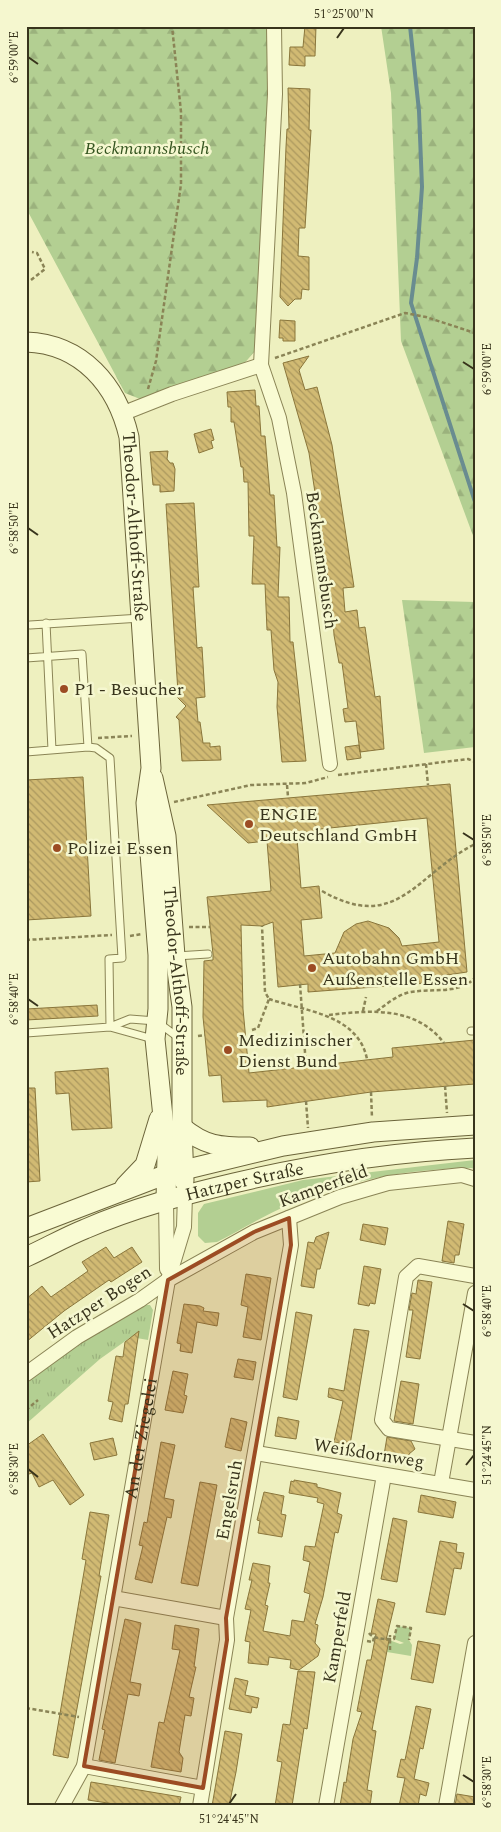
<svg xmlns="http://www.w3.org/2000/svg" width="501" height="1832" viewBox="0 0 501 1832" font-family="Spectral,serif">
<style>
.grass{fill:#b3cf92}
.forest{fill:url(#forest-firs)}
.park{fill:url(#park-tufts)}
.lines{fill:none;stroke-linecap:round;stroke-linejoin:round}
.stream{stroke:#698c90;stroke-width:4}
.building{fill:url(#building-back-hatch);stroke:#8a763b;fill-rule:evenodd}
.lane-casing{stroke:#8a8456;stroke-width:9}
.street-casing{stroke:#8a8456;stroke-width:16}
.secondary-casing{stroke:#6b643a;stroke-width:21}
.path{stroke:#8a8456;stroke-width:2.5;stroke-dasharray:4 2.5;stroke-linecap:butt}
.lane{stroke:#f9fbd3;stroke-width:7}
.street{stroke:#f9fbd3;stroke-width:14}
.secondary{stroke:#f9fbd3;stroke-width:19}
.marked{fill:#9c4c23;fill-opacity:0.2;stroke:#9c4c23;stroke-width:4;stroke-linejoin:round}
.ticks{fill:none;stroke:#38341c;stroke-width:2}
.poi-dot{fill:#9c4c23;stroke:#f5f7cf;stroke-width:2}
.labels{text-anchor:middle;stroke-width:5;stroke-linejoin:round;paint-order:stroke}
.park-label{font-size:18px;font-style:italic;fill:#365621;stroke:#f5f7cf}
.street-label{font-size:18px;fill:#38341c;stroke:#f5f7cf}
.poi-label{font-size:18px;fill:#38341c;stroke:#f5f7cf;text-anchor:start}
.neatline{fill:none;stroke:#38341c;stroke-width:2}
.ticks-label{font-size:12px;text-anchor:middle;fill:#38341c}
</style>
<defs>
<pattern id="forest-firs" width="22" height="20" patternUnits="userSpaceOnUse" patternTransform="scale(1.25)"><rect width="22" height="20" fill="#b3cf92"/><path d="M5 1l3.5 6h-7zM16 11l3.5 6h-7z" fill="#9bb27d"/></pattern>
<pattern id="park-tufts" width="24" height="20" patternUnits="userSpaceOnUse" patternTransform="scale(1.25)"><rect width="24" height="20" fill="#b3cf92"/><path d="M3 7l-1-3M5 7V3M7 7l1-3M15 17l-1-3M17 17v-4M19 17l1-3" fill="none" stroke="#9bb27d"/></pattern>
<pattern id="building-back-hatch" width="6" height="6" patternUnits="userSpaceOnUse" patternTransform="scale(1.25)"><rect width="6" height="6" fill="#d1ba73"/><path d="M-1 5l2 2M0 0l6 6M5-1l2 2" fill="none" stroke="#ab985e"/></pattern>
</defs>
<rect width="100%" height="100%" fill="#eef0bf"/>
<path class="grass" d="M475,1160V1170L472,1168C404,1169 351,1180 289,1205C264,1215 241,1230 217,1242L205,1243L198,1236V1213L204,1204L303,1180Z
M397,1626L411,1628L409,1640L412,1645L411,1656L387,1652L389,1640L400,1644L404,1643L394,1639Z"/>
<path class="forest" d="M26,26H267L270,95L255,351L242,366L145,401L125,393L26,208Z
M381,26H475V541L401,341L391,93Z
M402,600L475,602V747L424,753Z"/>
<path class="park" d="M144,1305H150L153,1310L148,1340L131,1337L100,1359L26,1424V1383L81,1341Z"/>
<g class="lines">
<path class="stream" d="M410,26L419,111L422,187L417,258L411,303L475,502"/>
</g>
<path class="building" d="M305,26H316L315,56H305V66L289,65L290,47H303Z
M288,88L310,89L309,130H311L305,228H299L298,256L309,257V290L302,289L301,299H295L288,306L280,297L286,147L287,129H289Z
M280,320L295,321V341H283V338H279Z
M309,356L299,370L305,390L317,387L332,445L354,587L343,588L345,612L357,610L359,628L365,627L375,697L380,696L384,749L360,752L356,721L345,722L343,709L348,708L342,663H339L334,635L332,604L309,453L283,363Z
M255,390L256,406H259L261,436H265L270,495H274L277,547H280L278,597H289L290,642H293L306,761L282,762L277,707L278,682L274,670L271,630H267L265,584H252L254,536H249L248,482H244L243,467H241L234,422H231V407H228L227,392Z
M211,429L214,440L211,441L213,448L199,453L194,434Z
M168,451L167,459L170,463H173L175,469L174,491L160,492V485H153L150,452Z
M194,503L199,587H193L197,648L202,647L205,697L196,698L198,722H200L203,743H210V747L220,746L221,760L182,761L179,720L176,717L186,706L176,696L178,693L166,504Z
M359,745L361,758L347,760L345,747Z
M83,777L91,916L26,920V780Z
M450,784L467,972L440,976L441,982L308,992V984L278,987L273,922L262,926L241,925L243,1009L249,1073L393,1057L392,1048L475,1040V1084L371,1092L267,1107V1100L223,1102L221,1075L209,1076L203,1017L204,961L213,960V954L207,897L271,891L267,841L248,843L207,805ZM427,818L439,942L402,946L399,938L389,928L368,921L356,924L344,932L335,953L304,956L301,920L322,918L319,886L301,888L297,838L321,836L320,829Z
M97,1005L98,1016L26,1020V1009Z
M108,1068L112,1128L72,1130L69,1093L56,1094L55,1072Z
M26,1088H35L40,1181L26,1182Z
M448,1221L464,1224L459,1255H455L454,1263L442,1261Z
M363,1224L388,1228L385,1245L360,1240Z
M329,1232L320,1269H317L314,1288L301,1286L308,1242L314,1243L316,1237Z
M106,1247L114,1258L132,1247L142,1262L111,1282L109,1280L64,1311L26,1342V1299L42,1286L51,1297L88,1271L82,1262Z
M364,1266L381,1269L375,1304L370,1303L369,1306L358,1304Z
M246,1274L271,1278L261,1340L243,1337L248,1307L241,1305Z
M418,1280L432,1282L420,1359L406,1357L413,1310H409L412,1293L416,1294Z
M184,1304L200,1306L204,1308L203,1311L219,1313L217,1326L197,1322L192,1353L180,1351L181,1344L177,1343Z
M296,1312L312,1315L297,1400L283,1397Z
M354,1329L369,1331L350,1445L334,1442L343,1401L328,1397L329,1388L344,1391Z
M139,1331L128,1404H125L122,1422L109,1419L113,1402L108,1401L116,1356L123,1357L125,1342Z
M238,1359L256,1362L253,1380L234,1377Z
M173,1371L188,1374L184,1395L187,1396L183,1413L165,1410Z
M401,1381L419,1384L413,1424L394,1421Z
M278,1417L299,1421L296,1439L275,1436Z
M231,1418L247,1422L241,1451L225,1447Z
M43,1434L84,1495L70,1505L53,1480L39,1487L32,1473L26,1475V1446Z
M387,1437L411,1441L415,1449L409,1454L408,1459L384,1455Z
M113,1438L117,1455L94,1460L90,1443Z
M161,1442L175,1445L164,1498L174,1500L171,1518L167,1517L152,1583L135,1579L143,1546L139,1545L144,1522L147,1523Z
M294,1480L317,1484V1487L341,1493L337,1513L342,1515L338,1533L335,1532L323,1597L315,1624L318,1625L315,1643L320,1649L318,1656L299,1670L290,1668L291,1660L269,1657L268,1665L248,1663L250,1642L245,1641L251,1610L245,1609L252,1580H249L253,1563L270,1566L268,1583H270L265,1605L268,1606L263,1631L290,1636L292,1620L304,1622L310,1594L304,1592L310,1562L303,1560L305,1546L315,1547L324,1504L317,1502L318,1498L289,1493L291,1481L294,1482Z
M200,1482L217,1485L198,1586L181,1583Z
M264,1492L284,1496L281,1514L286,1515L282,1537L258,1533L260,1521L257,1520Z
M421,1495L456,1502L453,1518L418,1512Z
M90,1512L109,1515L99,1576H101L68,1758L53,1755L86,1560L82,1559Z
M393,1518L407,1521L397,1582L381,1579Z
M440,1541L457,1544L456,1552L464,1553L461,1569L454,1568L445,1615L426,1612Z
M378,1599L395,1603L386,1640H389L372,1730L376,1731L367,1790L372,1791L370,1806H340L344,1782L346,1783L353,1739L362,1712L357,1711L367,1660H371L376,1634H371Z
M125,1619L141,1623L130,1682L141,1684L139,1696L128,1694L115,1763L99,1760L105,1730L102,1729Z
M175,1625L199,1629L194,1667H196L189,1697L194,1698L191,1716L185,1715L179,1752L183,1758L181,1772L151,1767L159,1722L164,1723L180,1650L172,1649Z
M418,1641L440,1645L433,1683L411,1679Z
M298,1671L315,1672L307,1729L304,1728L292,1806H275L282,1762L277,1761L283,1724L290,1725Z
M235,1678L248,1681L245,1695L259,1698L257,1708L252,1707L251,1713L229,1709Z
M416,1706L431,1709L423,1749L420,1748L414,1779L429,1783L426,1796L420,1794L418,1806H399L405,1778L397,1777L401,1759L405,1760Z
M225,1731L242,1734L236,1772L229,1806H212Z
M91,1782L181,1797L179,1806H114V1804L88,1800Z
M457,1794L475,1797V1806H455Z"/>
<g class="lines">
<defs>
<path id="lane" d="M46,623L52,750
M30,625L141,618
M26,658L82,654L88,747L26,752
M88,747L96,748L110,758L122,958L109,959L110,1027
M176,956L208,954
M110,1027L153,1039
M471,1031H475
M26,1033L110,1027L130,1019L156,1021L179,1038"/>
<g id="street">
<path d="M274,26L275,94L261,365L279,418L294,493L330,764"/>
<path d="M124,413L172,394L261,365"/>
<path d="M166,1200L167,1269"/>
<path d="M475,1276L418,1266L406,1277L382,1420L389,1429L475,1443"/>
<path d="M26,1374L77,1337L140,1300L168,1280L254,1232L340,1197L388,1183L462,1175L475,1179"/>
<path d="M256,1453L475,1490"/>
<path d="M441,1483L475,1293"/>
<path d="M113,1598L226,1618"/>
<path d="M84,1766L203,1788"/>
<path id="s1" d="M62,1806L84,1766L168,1280L184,1227L185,1195"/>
<path d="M200,1806L227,1640L226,1618L291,1245L289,1218"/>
<path d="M326,1806L384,1475"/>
<path d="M446,1806L475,1643"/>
</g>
<g id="secondary">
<path id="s2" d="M26,342C82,344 117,385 129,437L151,768L146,803L158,955V1009L155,1039L167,1156L166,1200"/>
<path id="s3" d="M153,778L166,836L175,956L182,1007V1127L184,1181"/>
<path d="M182,1127C205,1146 219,1147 250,1147"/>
<path d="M125,1186L145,1165L159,1119"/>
<path d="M26,1228L167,1174L283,1146L373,1132L475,1125"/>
<path id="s4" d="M26,1257C46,1248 65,1237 85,1229C133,1208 183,1195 234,1183C313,1164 393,1152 475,1148"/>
</g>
</defs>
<use href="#lane" class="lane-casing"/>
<use href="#street" class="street-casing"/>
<use href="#secondary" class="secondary-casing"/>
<path class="path" d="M31,280L45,269L37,253L32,252
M275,358L405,313L426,317L475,333
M148,389L156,361L181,184V112L172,26
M98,738L132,736
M426,764L428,785
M338,775L468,759L475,762
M287,785L288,797
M174,802L251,785L306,783L328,777
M322,891C397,934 416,874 475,844
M189,927H210
M130,936L142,934
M26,940L112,935
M444,976L446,990
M300,984L306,1066
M269,999C304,1011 358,1014 367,1059
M363,1011L366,997
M377,1011C387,1004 398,994 411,992C433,988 457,995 475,978
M329,1015C370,1010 416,1006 444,1043
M252,1030L258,1028L269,999L265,992L262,926
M198,1036L205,1035
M445,1086L447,1113
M371,1092L372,1118
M306,1101L308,1128
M26,1410L38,1400
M369,1633C374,1640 387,1639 394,1639L397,1626L411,1628L409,1640
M367,1641L373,1642L374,1637
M390,1650V1635
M26,1708L79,1717"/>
<use href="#lane" class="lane"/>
<use href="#street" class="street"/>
<use href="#secondary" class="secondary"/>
</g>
<path class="marked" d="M289,1218L291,1245L226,1618L227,1640L203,1788L84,1766L168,1280L254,1232Z"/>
<path class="ticks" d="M337,38L344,28M28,57L38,64M463,362L474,369M28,528L38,535M463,833L474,840M28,999L38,1006M463,1304L474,1311M466,1465L474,1455M28,1469L38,1477M463,1775L474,1782M229,1804L236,1794"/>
<g class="poi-dot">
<circle cx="64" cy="689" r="5"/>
<circle cx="249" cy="824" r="5"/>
<circle cx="57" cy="848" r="5"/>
<circle cx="312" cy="968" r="5"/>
<circle cx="228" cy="1050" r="5"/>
</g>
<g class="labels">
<g class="park-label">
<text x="147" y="154">Beckmannsbusch</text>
</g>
<g class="street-label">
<text dy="6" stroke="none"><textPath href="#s2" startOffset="241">Theodor-Althoff-Straße</textPath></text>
<text transform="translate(322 560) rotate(82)" y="6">Beckmannsbusch</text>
<text dy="6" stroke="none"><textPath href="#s3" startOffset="205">Theodor-Althoff-Straße</textPath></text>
<text dy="6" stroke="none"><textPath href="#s4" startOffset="232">Hatzper Straße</textPath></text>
<text transform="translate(323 1186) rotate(-20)" y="6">Kamperfeld</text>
<text transform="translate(99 1302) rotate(-33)" y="6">Hatzper Bogen</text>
<text dy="6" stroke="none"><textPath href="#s1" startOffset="378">An der Ziegelei</textPath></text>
<text transform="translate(369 1453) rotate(9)" y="6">Weißdornweg</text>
<text transform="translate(229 1500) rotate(-80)" y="6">Engelsruh</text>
<text transform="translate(337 1637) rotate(-80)" y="6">Kamperfeld</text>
</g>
<g class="poi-label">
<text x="74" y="695">P1 - Besucher</text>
<text x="259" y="820">ENGIE<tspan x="259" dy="21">Deutschland GmbH</tspan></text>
<text x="67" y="854">Polizei Essen</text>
<text x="322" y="964">Autobahn GmbH<tspan x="322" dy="21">Außenstelle Essen</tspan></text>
<text x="238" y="1046">Medizinischer<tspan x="238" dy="21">Dienst Bund</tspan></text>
</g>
</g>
<rect width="501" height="1832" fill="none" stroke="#f5f7cf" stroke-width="55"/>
<rect x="28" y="28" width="446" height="1776" class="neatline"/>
<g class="ticks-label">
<text x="344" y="18">51°25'00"N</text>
<text transform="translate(14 57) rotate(-90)" y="4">6°59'00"E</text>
<text transform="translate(487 369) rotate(-90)" y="4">6°59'00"E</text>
<text transform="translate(14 528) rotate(-90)" y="4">6°58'50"E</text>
<text transform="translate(487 840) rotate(-90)" y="4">6°58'50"E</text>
<text transform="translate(14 999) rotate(-90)" y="4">6°58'40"E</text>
<text transform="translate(487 1311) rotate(-90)" y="4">6°58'40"E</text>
<text transform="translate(487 1455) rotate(-90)" y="4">51°24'45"N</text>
<text transform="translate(14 1469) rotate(-90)" y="4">6°58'30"E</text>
<text transform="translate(487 1782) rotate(-90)" y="4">6°58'30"E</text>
<text x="229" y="1823">51°24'45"N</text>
</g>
</svg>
